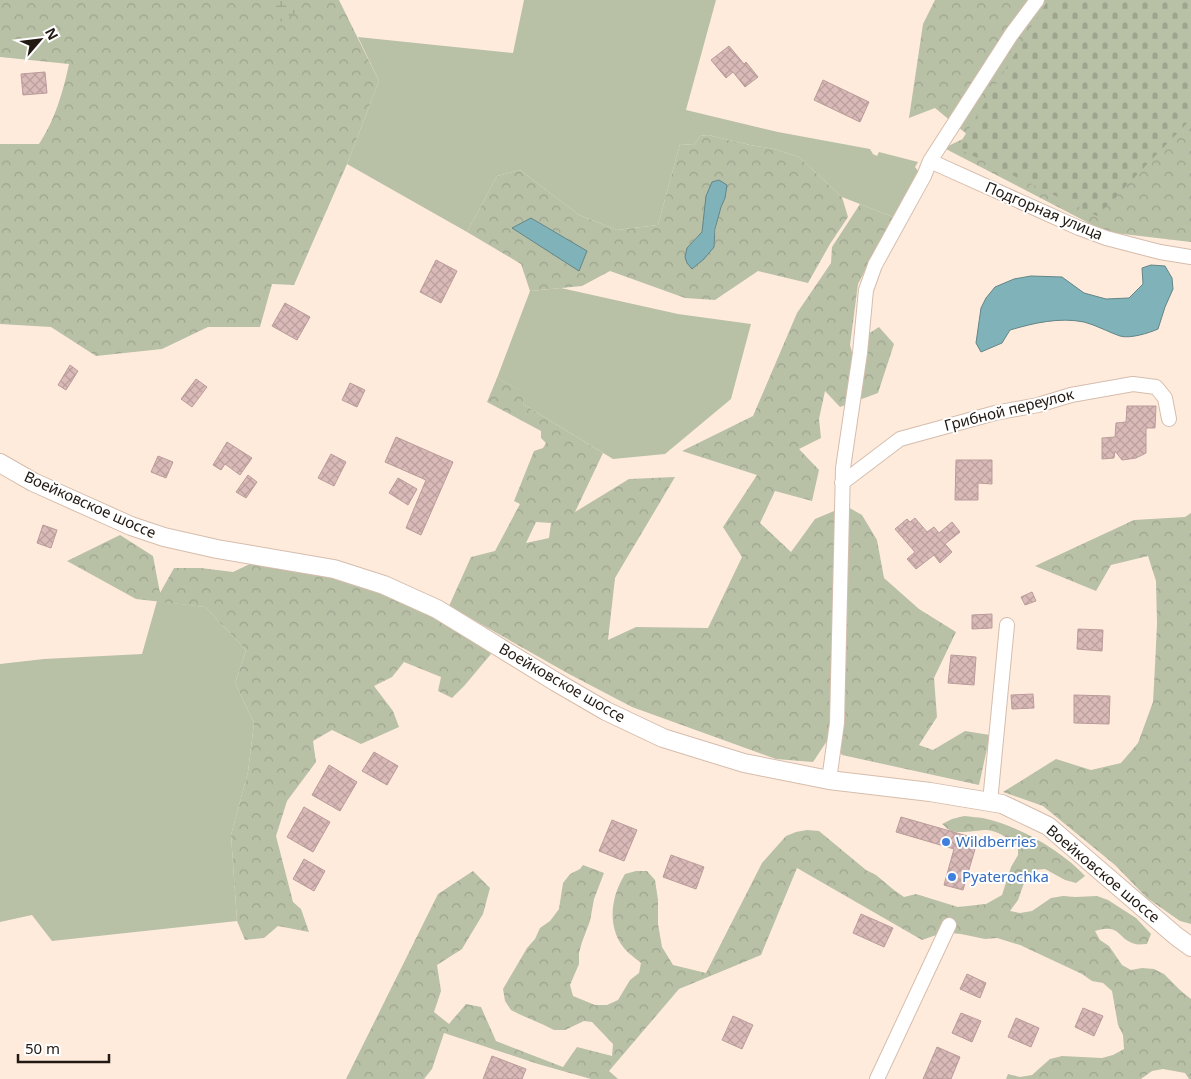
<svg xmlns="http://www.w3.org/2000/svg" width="1191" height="1079" viewBox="0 0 1191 1079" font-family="'Noto Sans',sans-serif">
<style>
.green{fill:#b8c0a6}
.forest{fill:url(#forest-crowns);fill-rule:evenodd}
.wetland{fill:url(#wetland-marsh)}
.cemetery{fill:url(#cemetery-stones)}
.water{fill:#7fb3b9;stroke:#638587}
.building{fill:url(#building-cross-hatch);stroke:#ba9c9b}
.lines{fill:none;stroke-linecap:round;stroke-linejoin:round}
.minor-casing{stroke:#d5bdac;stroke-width:16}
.tertiary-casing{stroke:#d5bdac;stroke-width:20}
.minor{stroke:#fff;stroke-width:14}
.tertiary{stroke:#fff;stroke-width:18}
.shop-dot{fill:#3f7fe0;stroke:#fff;stroke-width:2}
.labels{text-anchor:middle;stroke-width:4;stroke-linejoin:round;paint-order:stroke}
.street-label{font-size:15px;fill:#221913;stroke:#fff}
.shop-label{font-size:15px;fill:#366cbe;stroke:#fff;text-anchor:start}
</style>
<defs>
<pattern id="forest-crowns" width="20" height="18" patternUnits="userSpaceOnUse" patternTransform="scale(1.25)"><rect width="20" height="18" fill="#b8c0a6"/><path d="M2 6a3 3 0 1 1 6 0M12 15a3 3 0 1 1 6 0" fill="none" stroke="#9ea48e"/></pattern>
<pattern id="wetland-marsh" width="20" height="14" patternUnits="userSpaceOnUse" patternTransform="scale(1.25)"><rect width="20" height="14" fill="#b8c0a6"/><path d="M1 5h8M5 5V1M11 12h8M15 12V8" fill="none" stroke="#9ea48e"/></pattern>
<pattern id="cemetery-stones" width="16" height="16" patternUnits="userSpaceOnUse" patternTransform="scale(1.25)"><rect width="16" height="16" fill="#b8c0a6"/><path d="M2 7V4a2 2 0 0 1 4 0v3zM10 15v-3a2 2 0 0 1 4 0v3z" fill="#9ea48e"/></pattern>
<pattern id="building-cross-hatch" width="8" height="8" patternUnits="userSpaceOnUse" patternTransform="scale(1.25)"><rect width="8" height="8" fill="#d9bab8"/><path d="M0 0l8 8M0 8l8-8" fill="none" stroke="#ba9f9d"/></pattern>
</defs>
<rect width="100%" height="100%" fill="#ffebdc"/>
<path class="green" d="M524,0H716L686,110L778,132L870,149L873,154L877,156L879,152L918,162L915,167L918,171L893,217L842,197L799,157L774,149L750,145L708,135L700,136L694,145L680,144L658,225L617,230L579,215L520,170L497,176L467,232L347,164L379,81L358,37L513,53Z
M561,288L678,314L751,324L731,399L665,454L613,459L523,404L524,392L497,378L530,291Z
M157,601L205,607L246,650L235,683L254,723L248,772L231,835L237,921L52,941L32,915L0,922V664L44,659L142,654Z"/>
<path class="forest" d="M0,0H339L379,81L347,164L294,285L272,284L260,327H208L162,349L96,356L51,327L0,324V144H39C55,120 63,92 69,64L0,57Z
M935,0H1191V242L1106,232L944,148L969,136L935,108L909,118L923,24Z
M708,135L750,145L774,149L799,157L842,197L848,217L830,244L808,283L758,271L715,300L685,298L610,271L582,286L530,291L521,264L467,232L497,176L520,170L579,215L617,230L658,225L680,144L694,145L700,136ZM725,198C716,216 716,228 714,247L687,248L702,232L704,223ZM531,218L586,251L579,270L513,228Z
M860,204L893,217L858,284L850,345L853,356L857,341L879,327L894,344L878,393L840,407L825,391L819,419L821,438L799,449L819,470L812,501L775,491L760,523L791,552L815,519L846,506L862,515L877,540L884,578L919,609L956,632L934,678L937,717L919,745L933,750L965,731L990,735L979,785L842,755L829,738L813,762L776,759L632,707L569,674L449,606L471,557L495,551L520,504L514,501L534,451L543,448L546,443L541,438V431L487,402L497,378L525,392L523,404L603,453L575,512L629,479L675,477L615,578L608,640L636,627L708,628L742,557L723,527L757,475L682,451L753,416L797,313L831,263L832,247ZM536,522L551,523L549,538L526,543Z
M1191,513V924L1180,921L1147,898L1115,865L1043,806L1003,792L1056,759L1091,770L1121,763L1138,743L1153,702L1155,666L1157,624L1156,581L1148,556L1111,565L1096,591L1035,566L1134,520L1185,517Z
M120,535L153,556L160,593L174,568H201L233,572L254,562L322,573L412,602L486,646L491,654L465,685L452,698L438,691L441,677L404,662L392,677L374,686L393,711L399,727L361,744L332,730L313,741L316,762L287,801L276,836L293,902L301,909L309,932L278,926L264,938L245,940L237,921L231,835L248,772L254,723L235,683L246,650L205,607L136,599L67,561Z
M964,816C971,817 979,817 987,819C1020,827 1062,851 1085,876L1076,883L1065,880L1045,869L1034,870L1030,877L1024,883L1018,900L1010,911L1020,913L1032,911L1051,898L1063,896L1075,897L1097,896L1108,900L1136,918L1151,934L1147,944C1143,944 1138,945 1135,944C1116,938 1121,923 1095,931L1100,940L1109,946L1122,965L1131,970L1142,968L1154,969L1164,974L1181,991L1191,999V1079H1189L1185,1073L1163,1069L1152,1071L1141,1079H1006L1008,1074L1020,1077L1032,1075L1050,1059L1062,1056L1102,1058L1113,1055L1124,1049L1123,1035L1118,1025L1112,991L1103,983L1092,981L1082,974L1020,945L997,938L985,939L961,934L950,933L939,934L922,940L797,868L761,955L679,989L609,1071L618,1079H591L538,1064L444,1033L432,1069L424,1079H346L438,894L473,871L490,888L483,914L462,949L437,965L441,991L434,1012L449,1024L466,1004L481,1007L496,1041L563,1067L577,1047L612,1056L613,1044L592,1022L584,1021L565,1030H554L544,1025L521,1015L511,1010L505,1001L503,989L527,948L535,939L540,928L550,921L559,909L563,883L570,874L580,869L583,865L604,873L594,899L590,921L582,942L579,953V964L570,985L573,996L595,1005H607L618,1000L630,980L639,973L641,963C634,957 626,952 621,944C607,922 612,895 625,874L636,871H647L655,880L658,900V924L662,947L673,965L706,973L762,863L786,836L796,832L807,830L819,831L866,870L876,875L894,890L904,897L916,894L958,907L986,904L1002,895L1011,867L1018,855V846C1009,839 999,831 987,830C978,830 960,834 951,831C948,830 945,826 942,824L952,819Z"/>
<path class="wetland" d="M264,0H293L296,13L280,22L264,3Z"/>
<path class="cemetery" d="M1048,0H1191V119L1097,216L957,148Z"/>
<path class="water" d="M719,180L727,185L725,198L721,207L715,229L714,247L704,259L692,269L687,263L685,257L687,248L702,232L706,196L712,182Z
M531,218L587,251L579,271L512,228Z
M1151,265L1165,266L1172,278L1173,289L1165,307L1158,329C1149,333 1130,339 1120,336C1108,332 1096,325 1084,322C1059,317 1034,323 1010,330L1002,343L981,352L976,343L981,308L986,298L995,287L1014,279L1031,276L1062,277L1084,293L1106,299L1129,298L1143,284L1142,268Z"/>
<path class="building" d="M729,46L744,64L746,62L758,77L745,87L733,72L726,78L711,60Z
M45,72L47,93L23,95L21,74Z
M823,80L869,102L860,122L814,100Z
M436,260L457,271L441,303L420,292Z
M285,303L310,317L297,340L272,326Z
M70,365L78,371L66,390L58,385Z
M196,379L207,387L192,407L181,399Z
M350,383L365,390L357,407L342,400Z
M1127,406H1156L1155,428H1146V453L1136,458L1122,460L1115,451L1114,458L1102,459V438L1115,437L1116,423L1126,422Z
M396,437L453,462L421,535L406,528L426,480L385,462Z
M227,442L252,458L240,475L225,464L221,470L213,465Z
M331,454L346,462L334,486L318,478Z
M158,456L173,462L166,478L151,472Z
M956,460H992V484L978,483V500H955Z
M248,475L257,482L246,498L236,492Z
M398,478L417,489L408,505L389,493Z
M915,518L927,532L934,527L939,533L952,522L960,532L945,544L952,552L940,563L934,555L916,569L907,559L915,552L895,529L907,519L910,522Z
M43,525L57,530L51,548L37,543Z
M1032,592L1036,601L1025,605L1021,597Z
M992,614V628L972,629V615Z
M1078,629L1103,630L1102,651L1077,649Z
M951,655L976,657L974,685L948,683Z
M1033,694L1034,708L1012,709L1011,695Z
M1074,695L1110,696L1109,724L1074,723Z
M374,752L398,766L387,785L362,771Z
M329,765L357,782L340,811L312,795Z
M304,807L330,822L313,852L287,837Z
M901,817L978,839L963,890L944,885L954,849L896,832Z
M612,820L637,830L624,861L599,851Z
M671,855L704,867L696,889L663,877Z
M304,859L325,871L314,891L293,879Z
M861,914L893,928L884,947L853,933Z
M967,974L986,983L980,998L960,989Z
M1083,1008L1103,1016L1094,1036L1075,1027Z
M961,1013L981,1021L972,1042L952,1033Z
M733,1016L753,1025L742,1049L722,1040Z
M1016,1018L1039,1028L1031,1047L1008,1037Z
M937,1047L960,1057L951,1079H923Z
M492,1056L526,1069L522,1079H483Z"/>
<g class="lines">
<defs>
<path id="minor" d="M930,161L1079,228L1106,238L1160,252L1191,257
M842,483L900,439L995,413L1038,405L1071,395L1133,384L1156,387L1165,398L1169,419
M829,780L837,723L843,468L860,353L866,290L875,265L924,176L930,161L1011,35L1037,0
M990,802L1007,625
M877,1079L949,925"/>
<path id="tertiary" d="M0,463L33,482L131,526L164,537L217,549L334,569L384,585L437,609L556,682L606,711L663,738L744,763L829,780L930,792L1002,804L1048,826L1176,936L1191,947"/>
</defs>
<use href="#minor" class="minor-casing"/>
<use href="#tertiary" class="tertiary-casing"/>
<use href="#minor" class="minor"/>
<use href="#tertiary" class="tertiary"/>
</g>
<g class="shop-dot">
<circle cx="946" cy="842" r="5"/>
<circle cx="952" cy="877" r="5"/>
</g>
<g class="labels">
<g class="street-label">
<text transform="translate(1044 211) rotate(23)" y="5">Подгорная улица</text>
<text transform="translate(1009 410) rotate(-14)" y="5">Грибной переулок</text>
<text transform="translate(90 505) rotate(24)" y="5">Воейковское шоссе</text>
<text transform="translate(562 683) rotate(30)" y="5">Воейковское шоссе</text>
<text transform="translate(1103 874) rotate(40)" y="5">Воейковское шоссе</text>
</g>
<g class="shop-label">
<text x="956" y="847">Wildberries</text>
<text x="962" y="882">Pyaterochka</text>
</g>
</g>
<g transform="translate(40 40) rotate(62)" stroke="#ffffff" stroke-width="4" paint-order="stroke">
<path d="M0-4L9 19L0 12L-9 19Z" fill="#221913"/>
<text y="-8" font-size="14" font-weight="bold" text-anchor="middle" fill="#221913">N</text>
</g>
<path d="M18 1054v8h91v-8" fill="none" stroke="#221913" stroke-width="2.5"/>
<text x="25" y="1054" font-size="15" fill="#221913" stroke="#ffffff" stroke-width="4" paint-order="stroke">50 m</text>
</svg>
